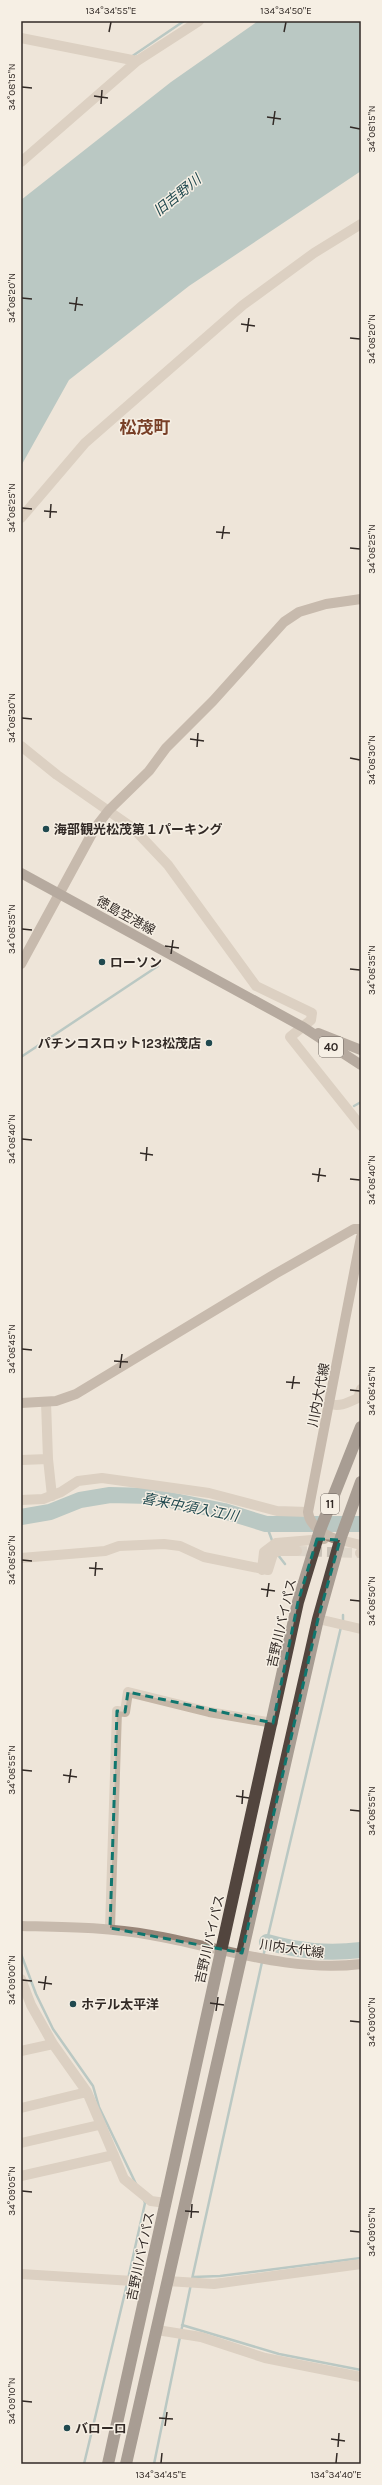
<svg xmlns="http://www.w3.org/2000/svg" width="382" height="2485" viewBox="0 0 382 2485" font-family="Karla,'Noto Sans JP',sans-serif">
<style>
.water{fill:#7ba4a8}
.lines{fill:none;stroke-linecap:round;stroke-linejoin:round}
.stream{stroke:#7ba4a8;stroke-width:2.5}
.river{stroke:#7ba4a8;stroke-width:16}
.street-tunnel{stroke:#c8c0b5;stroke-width:10;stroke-dasharray:10 5;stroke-linecap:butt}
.street{stroke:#c5b6a6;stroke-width:10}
.secondary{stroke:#988578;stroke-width:10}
.primary{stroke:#726359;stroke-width:10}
.highway{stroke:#52453e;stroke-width:12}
.marked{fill:none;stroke:#0f766e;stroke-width:3;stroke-dasharray:8 5;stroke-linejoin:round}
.ticks{fill:none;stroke:#322a26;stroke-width:1.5}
.poi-dot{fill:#20494f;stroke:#f6efe4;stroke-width:1.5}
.labels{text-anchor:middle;stroke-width:3;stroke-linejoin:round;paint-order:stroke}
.shield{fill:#f6efe4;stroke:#6d655f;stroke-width:1}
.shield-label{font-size:12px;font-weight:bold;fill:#322a26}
.poi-label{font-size:13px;font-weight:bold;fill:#322a26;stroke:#f6efe4;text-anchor:start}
.street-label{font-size:13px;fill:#322a26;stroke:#f6efe4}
.water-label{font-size:14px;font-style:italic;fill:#20494f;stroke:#f6efe4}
.district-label{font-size:17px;font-weight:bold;fill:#783f27;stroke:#f6efe4}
.neatline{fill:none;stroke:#322a26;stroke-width:1.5}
.ticks-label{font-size:10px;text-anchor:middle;fill:#322a26}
</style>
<rect width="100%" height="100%" fill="#eee5d9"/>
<path class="water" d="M258,21H361V171L189,286L69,380L21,466V200L171,82Z"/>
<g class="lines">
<path class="stream" d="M131,57L184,21
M21,1057L158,966
M354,1106L361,1102
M266,1524L273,1543
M278,1555L285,1564
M343,1622V1615
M21,1954L36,1994L53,2029L93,2086L99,2107L136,2184
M263,1957L341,1627
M193,2277L220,2276L361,2258
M128,2279L145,2203L144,2200
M192,2279L262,1962
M182,2325L279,2354L361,2370
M181,2332L191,2284
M84,2464L127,2284
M154,2464L180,2337"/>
<path class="river" d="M21,1517L50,1512L80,1500L110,1495L150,1496L224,1511L266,1524H361
M267,1942C299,1951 327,1954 361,1950"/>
<path class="street-tunnel" d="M297,1551L360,1553"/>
<path class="street" d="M21,38L137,61
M21,162L137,61L199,21
M21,518L85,443L243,305L314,253L361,224
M21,746L57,775L133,828L168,865L256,986L312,1013L311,1020L290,1037L361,1126
M329,1404C341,1407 347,1403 358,1398L361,1389
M48,1459L52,1496
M21,1460L48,1459L46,1402
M21,1500L43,1499L61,1492L78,1481L102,1478L209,1493L277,1511L308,1512
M340,1540L361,1545
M360,1553H361
M21,1558L105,1551L119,1546L164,1544L180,1546L204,1557L268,1570L273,1554L278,1551H297
M262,1570L264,1552L276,1543L324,1539
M318,1619L361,1629
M110,1928L117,1711L125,1712L128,1692L209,1712L273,1723
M21,1979L31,2005L53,2044L87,2092L124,2179L151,2201L166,2203
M21,2051L53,2044
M21,2108L87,2092
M21,2143L99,2125
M21,2176L114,2155
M21,2274L149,2282
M167,2281L214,2284L361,2264
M157,2330L201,2337L265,2358L361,2377"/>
<path class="secondary" d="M21,964L95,828L109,810L149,771L166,748L213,701L284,622L299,612L326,604L361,599
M21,1403L56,1401L76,1394L275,1274L354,1229H361
M340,1540C326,1537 310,1527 308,1512L361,1237
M21,1926C65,1927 108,1927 151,1935C220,1947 291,1973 361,1964"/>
<path class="primary" d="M21,873L303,1027L361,1065
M318,1033L361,1050"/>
<path class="highway" d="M108,2464L298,1602L320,1530L361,1427
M126,2464L318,1619L341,1537L361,1482"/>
</g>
<path d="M0 0H382V2485H0ZM317,1539L340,1540L318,1619L242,1953L110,1928L117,1711L125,1712L128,1692L273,1723L298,1602Z" fill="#eee5d9" fill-opacity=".55" fill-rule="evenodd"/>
<path class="marked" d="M317,1539L340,1540L318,1619L242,1953L110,1928L117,1711L125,1712L128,1692L273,1723L298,1602Z"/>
<path class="ticks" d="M109,32L111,22M284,32L286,22M22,87L32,88M94,96L108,98M101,104L102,90M267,117L281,119M273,125L275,111M350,127L360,129M22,298L32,299M69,303L83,305M75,311L77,297M241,324L255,326M247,332L249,318M350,338L360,339M22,508L32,509M44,511L57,512M50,518L51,504M216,532L230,533M222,539L224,526M350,548L360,549M22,718L32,719M190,739L204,741M197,747L198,733M350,758L360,760M22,929L32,930M165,946L179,948M171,954L173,940M350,969L360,970M22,1139L32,1140M140,1153L153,1155M146,1161L147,1147M312,1174L326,1176M350,1179L360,1180M318,1182L320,1168M22,1349L32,1350M114,1361L128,1362M120,1368L122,1354M286,1382L300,1383M292,1389L294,1376M350,1390L360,1391M22,1560L32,1561M89,1568L103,1569M95,1576L96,1562M261,1589L275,1591M267,1597L269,1583M350,1600L360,1601M22,1770L32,1771M63,1775L77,1777M69,1783L71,1769M236,1796L249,1798M242,1804L243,1790M350,1810L360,1811M22,1980L32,1981M38,1982L52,1984M44,1990L46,1976M210,2003L224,2005M216,2011L218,1997M350,2021L360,2022M22,2191L32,2192M185,2211L199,2212M191,2218L192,2204M350,2231L360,2232M22,2401L32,2402M159,2418L173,2419M165,2426L167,2412M331,2439L345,2441M338,2447L339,2433M161,2463L162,2453M336,2463L337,2453"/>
<g class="poi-dot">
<circle cx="46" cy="829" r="4"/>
<circle cx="102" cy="962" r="4"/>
<circle cx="209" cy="1043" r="4"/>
<circle cx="73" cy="2004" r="4"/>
<circle cx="67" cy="2428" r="4"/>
</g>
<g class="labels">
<g class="shield">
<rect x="319" y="1037" width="24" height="20" rx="3"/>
<rect x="321" y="1494" width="18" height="20" rx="3"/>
</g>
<g class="shield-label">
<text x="331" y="1051">40</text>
<text x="330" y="1508">11</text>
</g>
<g class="poi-label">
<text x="54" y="834">海部観光松茂第１パーキング</text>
<text x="110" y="967">ローソン</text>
<text x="201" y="1048" text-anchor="end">パチンコスロット123松茂店</text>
<text x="81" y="2009">ホテル太平洋</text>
<text x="75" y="2433">バローロ</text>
</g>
<g class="street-label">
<text transform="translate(126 915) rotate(29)" y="5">徳島空港線</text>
<text transform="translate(318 1395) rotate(-79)" y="5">川内大代線</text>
<text transform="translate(281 1623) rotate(-77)" y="5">吉野川バイパス</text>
<text transform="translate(209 1939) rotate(-77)" y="5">吉野川バイパス</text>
<text transform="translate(292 1948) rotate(8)" y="5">川内大代線</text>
<text transform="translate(140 2256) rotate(-78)" y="5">吉野川バイパス</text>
</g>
<g class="water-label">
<text transform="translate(177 195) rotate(-39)" y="5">旧吉野川</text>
<text transform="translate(190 1507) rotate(11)" y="5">喜来中須入江川</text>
</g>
<g class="district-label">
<text x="145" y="433">松茂町</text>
</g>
</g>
<rect width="382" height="2485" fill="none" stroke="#f6efe4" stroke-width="44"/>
<rect x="22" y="22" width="338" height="2441" class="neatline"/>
<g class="ticks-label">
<text x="111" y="14">134°34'55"E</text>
<text x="286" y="14">134°34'50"E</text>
<text transform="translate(11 87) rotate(-90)" y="4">34°08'15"N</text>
<text transform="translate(371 129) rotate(-90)" y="4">34°08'15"N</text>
<text transform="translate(11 298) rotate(-90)" y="4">34°08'20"N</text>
<text transform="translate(371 339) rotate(-90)" y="4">34°08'20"N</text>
<text transform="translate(11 508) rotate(-90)" y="4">34°08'25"N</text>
<text transform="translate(371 549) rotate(-90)" y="4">34°08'25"N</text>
<text transform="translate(11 718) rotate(-90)" y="4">34°08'30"N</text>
<text transform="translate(371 760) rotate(-90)" y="4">34°08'30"N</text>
<text transform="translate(11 929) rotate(-90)" y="4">34°08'35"N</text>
<text transform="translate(371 970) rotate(-90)" y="4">34°08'35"N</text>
<text transform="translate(11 1139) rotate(-90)" y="4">34°08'40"N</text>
<text transform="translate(371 1180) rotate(-90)" y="4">34°08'40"N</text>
<text transform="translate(11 1349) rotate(-90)" y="4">34°08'45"N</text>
<text transform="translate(371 1391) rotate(-90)" y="4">34°08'45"N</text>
<text transform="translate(11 1560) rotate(-90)" y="4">34°08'50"N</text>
<text transform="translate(371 1601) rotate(-90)" y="4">34°08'50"N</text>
<text transform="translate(11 1770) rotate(-90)" y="4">34°08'55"N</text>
<text transform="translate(371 1811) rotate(-90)" y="4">34°08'55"N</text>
<text transform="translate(11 1980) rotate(-90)" y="4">34°09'00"N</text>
<text transform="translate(371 2022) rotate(-90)" y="4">34°09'00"N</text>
<text transform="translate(11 2191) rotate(-90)" y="4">34°09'05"N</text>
<text transform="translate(371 2232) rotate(-90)" y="4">34°09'05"N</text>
<text transform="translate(11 2401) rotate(-90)" y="4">34°09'10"N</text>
<text x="161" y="2478">134°34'45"E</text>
<text x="336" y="2478">134°34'40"E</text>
</g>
</svg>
